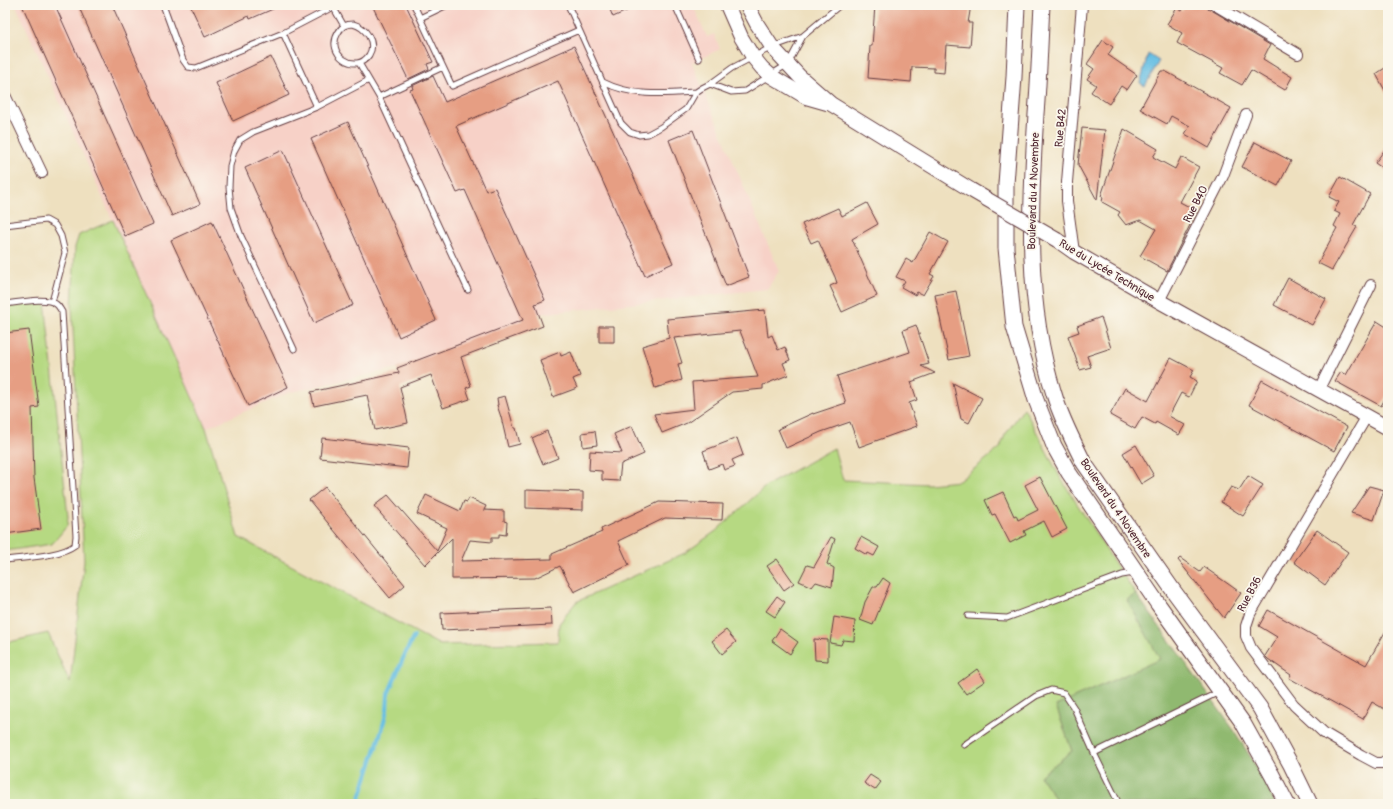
<svg xmlns="http://www.w3.org/2000/svg" width="1393" height="809" viewBox="0 0 1393 809" font-family="Pangolin,sans-serif">
<style>
.built{fill:#f7d1c7}
.green{fill:#b6d982;stroke:#807c56}
.forest{fill:#90b970;stroke:#6d6c4e}
.water{fill:#65bee3;stroke:#586e87}
.lines{fill:none;stroke-linecap:round;stroke-linejoin:round}
.stream{stroke:#65bee3;stroke-width:4}
.building{fill:#e69e83}
.lane-casing{stroke:#633c41;stroke-width:7}
.street-casing{stroke:#633c41;stroke-width:12}
.secondary-casing{stroke:#633c41;stroke-width:16}
.primary-casing{stroke:#633c41;stroke-width:17}
.lane{stroke:#fff;stroke-width:5}
.street{stroke:#fff;stroke-width:10}
.secondary{stroke:#fff;stroke-width:14}
.primary{stroke:#fff;stroke-width:15}
.secondary-bridge-casing{stroke:#633c41;stroke-width:16;stroke-linecap:butt}
.secondary-bridge{stroke:#fff;stroke-width:14}
.labels{text-anchor:middle;stroke-width:3.5;stroke-linejoin:round;paint-order:stroke}
.street-label{font-size:11px;fill:#4a1f2b;stroke:#fbf7ec}
</style>
<rect width="100%" height="100%" fill="#fbf7ec"/>
<filter id="ink" filterUnits="userSpaceOnUse"><feTurbulence type="fractalNoise" baseFrequency=".025" numOctaves="2"/><feDisplacementMap in="SourceGraphic" scale="8" xChannelSelector="R" yChannelSelector="G"/><feConvolveMatrix kernelMatrix="1 2 1 2 8 2 1 2 1" color-interpolation-filters="sRGB"/></filter>
<filter id="wash" filterUnits="userSpaceOnUse"><feTurbulence type="fractalNoise" baseFrequency=".012" numOctaves="4" result="noise"/><feDisplacementMap in="SourceGraphic" scale="16" xChannelSelector="R" yChannelSelector="G"/><feGaussianBlur stdDeviation="0.9" result="paint"/><feColorMatrix in="noise" values="0 0 0 0 0 0 0 0 0 0 0 0 0 0 0 0 0 1.4 0 .05"/><feComposite in="paint" operator="in"/></filter>
<g filter="url(#wash)">
<rect width="100%" height="100%" fill="#eee0bf"/>
<path class="built" d="M16,5H693L707,37L714,34L720,49L692,63L779,271L767,289L538,314L397,368L288,393L206,428Z"/>
<path class="green" d="M113,220L206,428L238,537L440,645L558,642L559,624L576,602L685,553L716,531L766,486L834,448L843,480L929,484L959,481L1000,448L1005,435L1024,408L1060,477L1112,559L1136,594L1127,600L1161,659L1056,706L1072,751L1040,776L1059,804H537L533,803L529,804H5V643L48,633L70,683L84,561L72,307L75,247L79,235Z
M45,301L68,517L67,526L52,544L5,551V306Z"/>
<path class="forest" d="M1136,594L1233,729L1263,777L1275,804H1059L1040,776L1072,751L1056,706L1160,659L1127,600Z"/>
<path class="water" d="M1148,54L1159,61L1145,86L1140,83Z"/>
<g class="lines">
<path class="stream" d="M358,804L382,729L387,710L388,694L405,654L414,636"/>
</g>
<g id="blocks">
<path class="building" d="M22,5H55L153,224L125,236Z
M78,5H112L200,204L172,216Z
M190,5H282L250,19L249,16L205,37Z
M372,5H406L433,62L427,64L429,69L408,79Z
M608,5H640L613,17Z
M875,5H967L970,11L968,23H972L970,47L946,45L944,73L934,72V68L912,67L911,82L868,78L870,46H872Z
M1185,5H1203L1270,45L1263,59L1292,77L1285,90L1251,70L1242,85L1220,73L1223,68L1177,43L1182,33L1167,24L1177,8L1182,11Z
M1103,40L1113,47L1108,55L1137,75L1127,90L1121,86L1109,104L1091,92L1096,85L1087,79L1094,69L1087,64Z
M574,46L673,263L645,276L558,81L456,126L486,191L495,188L545,300L535,304L543,326L461,357L471,386L466,388L470,399L443,408L431,375L400,387L408,423L375,430L367,395L314,406L311,392L399,373L397,368L523,320L465,190L457,193L410,90L413,89L412,86L433,76L445,102Z
M271,57L289,95L233,121L216,83Z
M1388,66V96L1376,74Z
M1161,71H1165L1231,108L1209,148L1185,134L1190,126L1171,116L1167,124L1140,109Z
M348,122L436,320L399,337L311,139Z
M1082,128L1105,130L1097,200L1078,165Z
M1124,129L1158,149L1153,157L1175,169L1181,157L1199,167L1180,202L1197,211L1167,271L1140,256L1156,229L1140,220L1126,225L1118,215L1120,212L1102,202L1103,197L1101,196Z
M693,130L749,277L726,286L669,140Z
M1255,142L1291,161L1278,186L1242,167Z
M1388,145V172L1375,163Z
M283,150L353,305L314,323L245,168Z
M1340,177L1370,194L1353,225L1357,227L1332,270L1318,263L1337,228L1334,226L1340,214L1334,211L1339,202L1329,197Z
M867,203L878,224L852,239L877,296L842,312L830,286L837,283L835,277L818,240L811,243L802,224L838,208L842,216Z
M212,221L288,387L248,406L171,240Z
M930,232L948,242L930,274L934,276L923,295L917,292L915,295L901,287L905,281L896,277L906,259L913,263Z
M1288,278L1326,299L1312,325L1274,305Z
M956,291L969,356L949,360L935,295Z
M765,310L768,337L772,335L778,350L785,347L790,360L783,363L788,375L763,385V389L732,392L687,423L662,433L654,414L694,409L692,382L758,377L740,331L674,338L682,363L678,364L682,380L655,388L642,346L669,338L667,319Z
M1101,317L1111,348L1087,356L1091,367L1080,370L1068,336L1079,332L1077,326Z
M1377,321L1388,328V393L1381,406L1335,381L1341,372L1346,375Z
M916,325L929,364L921,366L935,373L911,382L917,400L909,403L917,426L859,447L850,422L821,432L786,448L778,429L813,413V414L846,403L837,376L910,352L903,330Z
M599,326H614V342H599Z
M29,330L39,407L32,408L34,478L41,529L5,534V333Z
M560,352L561,356L571,352L580,376L573,379L577,388L553,397L540,360Z
M1171,358L1194,370L1190,377L1197,381L1189,397L1181,393L1169,416L1185,425L1179,435L1156,422L1155,424L1142,417L1135,429L1110,415L1125,388L1148,401Z
M1262,380L1347,427L1334,451L1249,405Z
M953,383L982,398L969,423L961,419Z
M505,396L514,428H516L520,444L508,447L501,417L497,405H498L497,398Z
M632,426L644,454L621,464L619,481L602,480V471L589,470L590,451L622,453L614,434Z
M547,431L558,458L543,464L532,438Z
M595,431L597,445L583,447L582,433Z
M322,438L409,448L407,468L320,458Z
M737,438L743,455L732,460L735,466L724,470L722,464L709,469L703,451Z
M1136,445L1154,476L1141,484L1123,453Z
M1248,476L1263,485L1243,516L1221,502L1231,487L1239,490Z
M1040,477L1067,529L1052,537L1044,521L1024,531L1026,535L1010,543L995,514L992,515L985,500L1003,492L1014,516L1016,515L1018,520L1038,510L1025,485Z
M1369,486L1384,490L1374,520L1351,513Z
M325,487L405,585L390,598L309,500Z
M526,490L583,492V510L526,508Z
M388,495L437,551L447,528L417,514L426,495L460,511L464,501L467,502L469,498L486,506L484,510L504,511V521L507,522L506,535L499,534V537H492V542L470,540L461,561L552,559V554L602,532L601,529L659,502L723,504L722,520L665,518L618,541L629,565L574,592L560,566L535,578L452,579V538L425,565L374,506Z
M1317,530L1348,552L1325,585L1294,562Z
M831,537L835,539L827,564L834,568L832,587L816,582L812,587L799,581L807,565L814,567Z
M861,537L879,547L874,556L868,553L867,555L855,548Z
M1180,558L1200,572L1204,567L1241,593L1224,618L1178,560Z
M777,559L794,583L784,590L767,566Z
M883,578L890,583L873,625L860,620L865,602L873,587H877Z
M777,596L785,602L775,617L766,611Z
M551,608L552,625L442,630L441,613Z
M1268,610L1366,665L1388,627V711L1372,702L1363,719L1289,678L1291,675L1268,659L1265,656L1277,637L1259,626Z
M834,617L855,621L854,641L843,640L841,645L830,643Z
M780,629L798,642L790,654L772,641Z
M726,630L736,642L722,654L712,641Z
M814,639L828,640V661L815,660Z
M977,669L985,681L966,694L958,683Z
M870,775L881,782L875,790L864,783Z"/>
</g>
</g>
<g filter="url(#ink)">
<use href="#blocks" fill-opacity="0" stroke="#633c41" stroke-width="1"/>
<g class="lines">
<defs>
<path id="lane" d="M163,5L183,60L188,67L196,68L283,33
M332,5L344,26
M414,5L452,86L579,30
M568,5L621,123L630,132L639,135L648,134L661,127L686,109L696,92L702,88L710,84L732,68L753,57L772,47L803,36L840,5
M675,5L699,59
M420,18L447,5
M353,24C365,27 377,42 369,55C356,75 325,54 338,33C339,31 341,28 344,26C346,25 350,24 353,24Z
M359,63L379,97L468,290
M603,82C632,97 664,94 696,92
M710,84L731,92L745,91L788,64L803,36
M379,97L443,67
M317,107L283,33L333,7
M5,225L46,220L55,225L61,236L65,253L52,302
M5,304C18,303 46,296 56,304C59,306 60,309 62,312L76,536L75,545C59,557 25,557 5,560
M294,349L241,236L231,208L229,187L230,166L234,151L240,140L253,132L317,107L369,80
M968,616L1007,618L1122,575L1134,573
M964,745L1036,696L1051,690L1064,693L1074,708L1094,753L1119,804
M1094,753L1219,692"/>
<path id="street" d="M1215,5L1298,54
M5,95L42,173
M1074,252L1067,201V182L1082,5
M1159,301L1223,176L1246,115
M1319,389L1371,285
M1367,416L1250,614L1246,626V636L1251,648L1294,705L1324,733L1361,755L1376,763H1382L1388,759"/>
<path id="secondary" d="M727,5L741,37L753,57L762,68L771,76L806,97L827,103
M747,5L757,24L772,47L799,76L831,104L971,190
M1057,240L1074,252L1159,301L1388,428"/>
<path id="primary" d="M1017,5L1014,77L1006,184V248L1014,327L1036,400L1054,446L1069,473L1158,604L1243,723L1272,775L1287,804
M1042,5C1040,41 1039,78 1036,114C1030,208 1025,303 1054,394C1061,418 1073,441 1084,463L1175,593L1260,708L1291,765L1310,804"/>
</defs>
<use href="#lane" class="lane-casing"/>
<use href="#street" class="street-casing"/>
<use href="#secondary" class="secondary-casing"/>
<use href="#primary" class="primary-casing"/>
<use href="#lane" class="lane"/>
<use href="#street" class="street"/>
<use href="#secondary" class="secondary"/>
<use href="#primary" class="primary"/>
<defs>
<path id="secondary-bridge" d="M971,190L1057,240"/>
</defs>
<use href="#secondary-bridge" class="secondary-bridge-casing"/>
<use href="#secondary-bridge" class="secondary-bridge"/>
</g>
</g>
<g class="labels">
<g class="street-label">
<text transform="translate(1060 128) rotate(-85)" y="4">Rue B42</text>
<text transform="translate(1033 191) rotate(-88)" y="4">Boulevard du 4 Novembre</text>
<text transform="translate(1195 204) rotate(-63)" y="4">Rue B40</text>
<text transform="translate(1107 270) rotate(31)" y="4">Rue du Lycée Technique</text>
<text transform="translate(1116 508) rotate(56)" y="4">Boulevard du 4 Novembre</text>
<text transform="translate(1249 594) rotate(-62)" y="4">Rue B36</text>
</g>
</g>
<rect width="1393" height="809" fill="none" stroke="#fbf7ec" stroke-width="20"/>
</svg>
